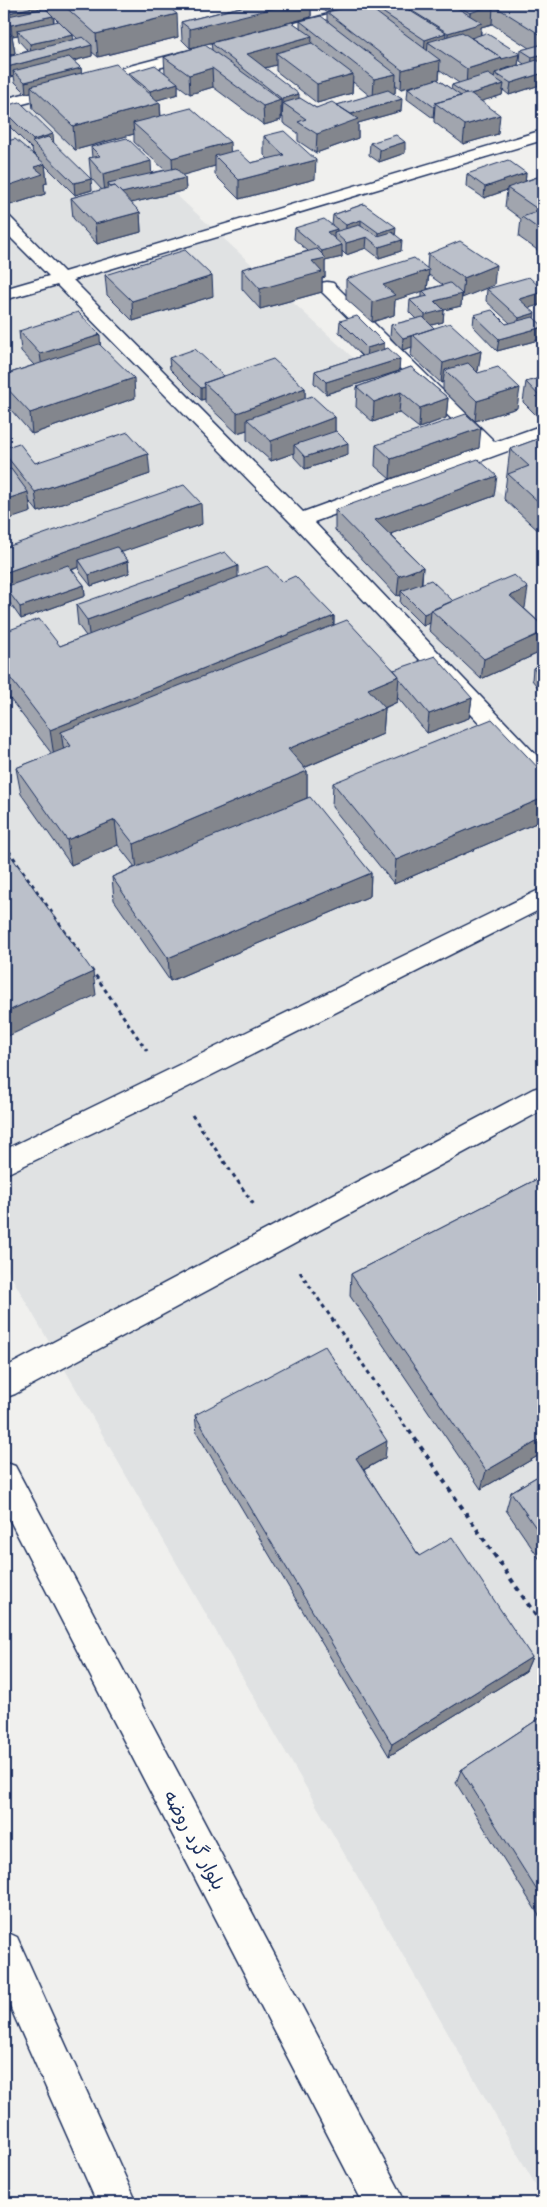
<svg xmlns="http://www.w3.org/2000/svg" width="547" height="2207" viewBox="0 0 547 2207" font-family="Sriracha,'Playpen Sans Arabic',sans-serif">
<style>
.built{fill:#e0e2e3}
.lines{fill:none;stroke-linecap:round;stroke-linejoin:round}
.street-casing{stroke:#1b2f5e;stroke-width:3}
.primary-casing{stroke:#1b2f5e;stroke-width:3}
.path-far1{stroke:#1b2f5e;stroke-width:3;stroke-dasharray:4 4;stroke-linecap:butt}
.path{stroke:#1b2f5e;stroke-width:4;stroke-dasharray:5 5;stroke-linecap:butt}
.street{fill:#fdfcf7;fill-rule:evenodd}
.primary{fill:#fdfcf7;fill-rule:evenodd}
.wall{fill:#a1a5ae;stroke:#1b2f5e;fill-rule:evenodd}
.shaded-wall{fill:#83868d;stroke:#1b2f5e}
.building{fill:#bbc0ca;stroke:#1b2f5e}
.labels{text-anchor:middle;stroke-width:5;stroke-linejoin:round;paint-order:stroke}
.near-street-label{font-size:19px;fill:#1b2f5e;stroke:#fdfcf7}
</style>
<rect width="100%" height="100%" fill="#f0f0ee"/>
<filter id="ink" filterUnits="userSpaceOnUse"><feTurbulence type="fractalNoise" baseFrequency=".02" numOctaves="2"/><feDisplacementMap in="SourceGraphic" scale="10" xChannelSelector="R" yChannelSelector="G"/><feConvolveMatrix kernelMatrix="1 2 1 2 8 2 1 2 1" color-interpolation-filters="sRGB"/></filter>
<g filter="url(#ink)">
<path class="built" d="M4,36L543,533V2198L4,1264Z"/>
<g class="lines">
<defs>
<path id="street" d="M366,4H389L387,7L263,41L258,39L255,36L258,33Z
M202,47L207,49L210,52L207,55L4,109V99Z
M543,130V140L73,280L303,512L480,447L321,291L318,287L321,283L327,282L333,283L495,442L543,425V438L314,522L543,762V784L535,782L293,525L57,285L4,300V289L49,276L4,231V216L10,217L64,272Z"/>
<path id="primary" d="M543,888V908L180,1091L4,1175V1150Z
M543,1086V1110L15,1394L4,1398V1368L533,1089Z
M4,1462L15,1466L399,2189L405,2203H363L4,1509Z
M4,1931L17,1937L137,2203H97L4,1993Z"/>
</defs>
<use href="#street" class="street-casing"/>
<use href="#primary" class="primary-casing"/>
<path class="path-far1" d="M4,844L82,956
M91,969L147,1051
M192,1115L254,1205
M300,1272L409,1432"/>
<path class="path" d="M409,1430L543,1626"/>
<use href="#street" class="street"/>
<use href="#primary" class="primary"/>
</g>
<path class="wall" d="M4,4L38,9L43,8V5H41L39,4H164L178,37L98,57L92,52V56L73,61L81,68V73L128,75V73H165L164,57L212,50L211,43L269,28L190,48L182,40L181,22L248,5V4H311V17L292,22L300,28V21H327V13L314,4H529L543,12V84L509,95L503,90L502,95L481,101L498,134L463,144L434,122V118H433L407,99L408,88L435,80L401,89L395,84V93H393L401,111L358,123V138L316,153L298,141V133L283,123V117H281V120L264,125L213,87L190,94L178,85V94L157,100L160,103L161,116L231,152L251,163L268,159L264,155V136L315,179L239,199L215,175V166L182,175L185,178L186,190L131,203L140,212L141,232L97,244L73,218L71,198L102,190L91,178L89,158L92,157L91,147L151,173L165,170L134,142V134L75,150L33,109L31,92L26,93L15,82L14,76L8,78L4,74ZM54,17L59,22L54,23ZM492,24L529,48L521,50L520,61L524,64L501,71L518,65L520,54L481,35V27ZM65,27L78,39L73,40V35ZM18,35L19,41L28,51L9,56V55L15,53L12,36ZM276,65V71L317,103L352,93L353,82L370,96L337,105L316,108L299,98L265,68ZM440,70L459,83L452,85L451,89L437,79H439Z
M4,106L54,143L92,190L75,195L45,165L47,183L44,184L45,194L10,205L4,200V142L38,158L33,153L32,149L7,124L8,131L4,132Z
M370,143L405,153L379,162L369,155Z
M526,173L525,181L543,175V254L519,237L521,219L505,207L507,190L484,198L466,186L467,174Z
M364,204L395,234L401,251L379,258L366,248L346,255L342,251V257L325,261V277L322,278V292L260,309L242,289V269L308,251L294,239L295,228L332,226L333,215Z
M428,254L494,285L461,298V306L444,310L443,322L431,325L434,328L481,351L478,371L477,372L517,408L475,421L443,390V382L441,383L411,355L412,347L402,350L390,337L391,325L416,319L409,312L410,300L422,297V291L395,300L394,315L372,322L346,299V279L427,268ZM429,275L443,285L427,289Z
M105,275L213,296L133,321L107,295Z
M487,289L529,308L534,318L542,326L543,320L542,339L497,351L473,326L474,315L506,324L510,323L486,301Z
M340,321L384,343V349L399,371L326,394L314,383L315,371L362,356L339,332Z
M19,331L100,345L135,398L32,434L4,402V375L34,365L21,351Z
M169,358L224,376L305,388V398L335,417V432L348,455L305,469L294,457V453L271,461L247,440V430L237,433L205,403V399L201,400L170,369Z
M411,367L448,398L446,418L419,428L399,412L373,422L356,407L357,387Z
M543,377V422L523,402L526,382Z
M543,437V535L504,499L510,449Z
M376,445L479,448L390,479L375,466Z
M4,448L35,463L150,474L38,512L30,502L31,512L4,469Z
M494,496L390,534L423,567L422,583L453,601L525,608H524L543,626V651L481,679L429,630L430,623L423,626L400,603L401,595L397,596L335,530V510Z
M202,524L121,552L128,561L129,573L91,586L80,572L79,567L72,570L84,585L85,596L21,619L7,599L6,593L4,594V548Z
M238,577L282,582L334,616V625L394,670L472,698L469,718L427,733L398,698L397,702L385,708L383,734L304,768L307,771V798L371,873L370,896L170,981L114,900L112,877L135,867L118,845L71,865L21,794L16,768L52,754L4,691V632L60,646L86,636L78,625L76,605Z
M543,665V694L532,680L533,668Z
M543,773V820L394,884L332,807L333,783Z
M543,1176V1453L481,1489L350,1296L351,1274Z
M195,1415L385,1458L364,1470L419,1556L532,1657L526,1671L389,1756L197,1433Z
M543,1473V1564L506,1510L511,1492Z
M543,1716V1922L456,1783L461,1770Z"/>
<path class="shaded-wall" d="M275,4H311V17L190,48V29Z
M332,4H369V5L332,16Z
M482,4H498L493,6L492,24L481,27L480,41L447,52L448,33L469,27L470,13Z
M38,6L39,17L5,19L4,14Z
M177,14L178,37L98,57L96,34Z
M53,16L54,27L17,30L18,35L12,36L15,53L9,55L10,64H4V37L12,35L11,25Z
M446,33L444,52L428,42L427,58H424L425,40Z
M543,34V52L539,54L541,35Z
M73,35L74,46L31,55L30,44Z
M312,36L311,55L276,53V65L249,72L247,54Z
M92,45V56L18,75L13,71L14,76L8,78L7,67Z
M520,54L518,65L501,70L500,77L495,73L494,79L466,88L467,69L502,58Z
M543,54V65L531,69L532,57Z
M440,60L439,79L401,89L402,70Z
M81,68L82,79L31,86V92L26,93L25,82Z
M212,68L213,87L190,94L189,75Z
M543,73V84L509,95L511,83Z
M353,74L352,93L317,103V84Z
M396,74L395,93L373,98L374,79Z
M7,81L9,100L4,102V82Z
M178,83V94L151,102L150,91Z
M504,84L502,95L466,106L467,95Z
M299,94V113L283,103L282,118V99Z
M402,99L401,111L358,123V138L316,153L317,134L346,116Z
M281,100V120L264,125L263,106Z
M160,103L161,126L133,123L134,134L75,150L73,126Z
M435,106L434,118H433L434,107Z
M500,115L498,134L463,144L465,125Z
M4,120H6L8,131L4,132Z
M53,134L54,146L34,144L33,140Z
M230,142L231,161L215,156V166L173,178L172,158Z
M405,142V153L379,162L380,150Z
M316,160L315,179L239,199V180Z
M151,161L152,181L108,183L109,192L105,193L103,174Z
M45,164L47,183L44,184L45,194L10,205L7,186L34,167Z
M526,173L525,184L507,188V190L484,198L485,187Z
M185,178L186,190L118,206L117,194Z
M91,179L92,190L75,195L74,183Z
M543,205V224L534,226L536,208Z
M140,212L141,232L97,244L95,224Z
M361,220V231L345,237L346,225Z
M396,227L395,238L378,244L379,233Z
M337,229V235L334,232V242L327,232Z
M367,237L366,248L346,255V243Z
M402,240L401,251L379,258V247Z
M342,245V257L325,261V277L322,278V292L260,309V289L312,261L321,259L322,251Z
M496,265L494,285L462,298L464,278Z
M429,270L427,290L395,300L394,315L372,322L373,302L383,285Z
M212,276L213,296L133,321L132,301Z
M543,292V304L518,311L519,299Z
M462,294L461,306L444,310L443,322L424,327L425,315L435,301Z
M535,313L533,325L517,330L519,318Z
M543,327L542,339L497,351L499,339Z
M100,335L101,355L43,374L40,354Z
M412,336V347L402,350L403,338Z
M384,343V354L366,360L367,348Z
M481,351L478,371L454,379L445,370L443,382L441,383L443,363Z
M400,359L399,371L326,394V382Z
M134,378L135,398L32,434L30,413Z
M205,387V399L201,400V388Z
M305,388V409L247,419V430L237,433V413Z
M520,388L517,408L475,421L477,401Z
M401,392L399,412L373,422L374,402Z
M448,398L446,418L419,428L420,408Z
M335,417V437L294,445V453L271,461V441Z
M481,428L479,448L390,479L391,459Z
M348,443V455L305,469V457Z
M148,454L150,474L38,512L35,492Z
M497,476L494,496L374,540L375,520Z
M28,492L31,512L4,521V500Z
M201,503L202,524L83,566L79,560V567L9,592L5,587L6,593L4,594V573Z
M128,561L129,573L91,586L89,575Z
M238,566V586L90,640L87,620Z
M423,567L421,587L401,591V595L397,596L399,576Z
M84,585L85,596L21,619L20,607Z
M528,588L525,608L507,616L510,596Z
M431,611L430,623L423,626L424,614Z
M334,616L333,643L71,746L61,732L64,752L54,756L50,730Z
M543,632V651L481,679L484,659Z
M399,676L397,702L366,716L368,689Z
M472,698L469,718L427,733L429,714Z
M385,708L383,734L287,775L288,749Z
M307,771V798L137,870L134,844Z
M543,798V820L394,884L396,860Z
M115,820L118,845L71,865L67,840Z
M371,873L370,896L170,981L168,958Z
M93,972L96,995L4,1038V1013Z
M543,1438V1453L481,1489L486,1471Z
M387,1441L385,1458L354,1475L356,1458Z
M532,1657L526,1671L389,1756L392,1744Z"/>
<path class="building" d="M4,4H35L38,6L4,14Z
M62,4H164L177,14L96,34Z
M253,4H291L190,29L181,22Z
M363,4H365L440,60L402,70L327,12Z
M370,4H399L446,33L425,40Z
M401,4H451L482,23L448,33Z
M455,4H529L543,12V34L541,35L493,5L470,13Z
M45,8L53,16L11,25L4,18V17Z
M321,16L396,74L374,79L300,21Z
M59,21L73,35L30,44L17,30Z
M292,22L312,36L247,54L299,94L282,99L211,43Z
M4,27L12,35L4,37Z
M462,32L502,58L467,69L428,42Z
M486,33L520,54L502,59V58L471,38Z
M83,37L92,45L7,67L4,64V58Z
M4,41L8,45L4,46Z
M312,43L353,74L317,84L276,53Z
M543,44V54L532,57L521,50Z
M205,45L281,100L263,106L212,68L189,75L164,57Z
M69,57L81,68L25,82L13,71Z
M537,60L543,64V73L511,83L495,73Z
M116,64L160,103L73,126L31,86Z
M155,65L178,83L150,91L128,73Z
M488,74L504,84L470,94H466L452,85Z
M437,79L461,96L435,103V106L434,107L408,88Z
M388,90L402,99L351,114L337,105Z
M470,93L500,115L465,125L435,103Z
M300,98L316,108L332,102L358,119L317,134L298,122L306,119L283,103Z
M20,102L53,134L33,140L4,111V106Z
M191,108L230,142L172,158L133,123Z
M284,131L316,160L239,180L215,156L237,150L251,163L284,155L264,136Z
M396,135L405,142L380,150L370,143Z
M48,137L91,179L74,183L32,142Z
M127,138L151,161L103,174L89,158L100,156L91,147Z
M15,139L45,164L34,167L43,174L7,186L4,183V142Z
M508,160L526,173L485,187L467,174Z
M176,168L185,178L122,193L115,186L111,187L108,183Z
M543,175V205L536,208L507,188Z
M115,186L140,212L95,224L71,198Z
M364,204L396,227L379,233L361,220L346,225L333,215Z
M543,210V232L522,217Z
M324,219L337,229L327,232L342,245L322,251L295,228Z
M359,225L378,236L392,232L402,240L379,247L367,237L346,243L334,232Z
M460,241L496,265L464,278L428,254Z
M317,249L326,258L312,261L322,272L260,289L242,269Z
M185,250L212,276L132,301L105,275Z
M414,258L429,270L383,285L395,295L373,302L346,279Z
M529,277L543,290V292L519,299L535,313L519,318L487,289Z
M450,283L462,294L435,301L444,310L425,315L410,300L428,296L423,291Z
M492,310L506,324L533,317L543,326V327L499,339L474,315Z
M78,312L100,335L40,354L19,331Z
M357,316L384,343L367,348L340,321Z
M423,317L434,328L413,335L403,338L391,325Z
M450,323L481,351L443,363L413,335Z
M99,344L134,378L30,413L4,385V375Z
M388,348L400,359L326,382L315,371Z
M195,349L224,376L204,383L205,387L201,388L169,358Z
M273,359L305,388L237,413L204,383Z
M468,363L478,373L498,367L520,388L477,401L445,370Z
M411,367L448,398L420,408L401,392L374,402L357,387Z
M543,377V400L526,382Z
M312,396L335,417L271,441L247,419Z
M466,414L481,428L391,459L376,445Z
M336,431L348,443L305,457L294,445Z
M128,432L148,454L35,492L4,453V448L19,443L35,463Z
M543,437V506L508,474L529,466L510,449Z
M478,459L497,476L375,520L423,567L399,576L335,510Z
M11,469L28,492L4,500V471Z
M184,485L201,503L4,573V548Z
M117,547L128,561L89,575L79,560Z
M225,552L238,566L87,620L76,605Z
M68,565L84,585L20,607L5,587Z
M267,566L282,582L295,576L334,616L50,730L4,670V632L39,619L60,646Z
M514,575L528,588L510,596L543,626V632L484,659L431,610Z
M431,580L453,601L424,614L401,591Z
M347,620L399,676L368,689L385,708L288,749L307,771L134,844L115,820L67,840L16,768L71,746L61,732Z
M435,656L472,698L429,714L399,678V676L394,670Z
M543,665V680L533,668Z
M492,719L543,773V798L396,860L333,783Z
M310,797L371,873L168,958L112,877Z
M4,846L93,972L4,1013Z
M543,1176V1438L486,1471L351,1274Z
M325,1346L387,1441L356,1458L419,1556L452,1537L532,1657L392,1744L195,1415Z
M543,1473V1538L511,1492Z
M543,1716V1900L461,1770Z"/>
</g>
<g class="labels">
<g class="near-street-label">
<text transform="translate(195 1840) rotate(62)" y="7">بلوار گرد روضه</text>
</g>
</g>
<rect width="547" height="2207" fill="none" stroke="#fdfcf7" stroke-width="20"/>
<rect x="10" y="10" width="527" height="2187" fill="none" stroke="#1b2f5e" stroke-width="2" filter="url(#ink)"/>
</svg>
